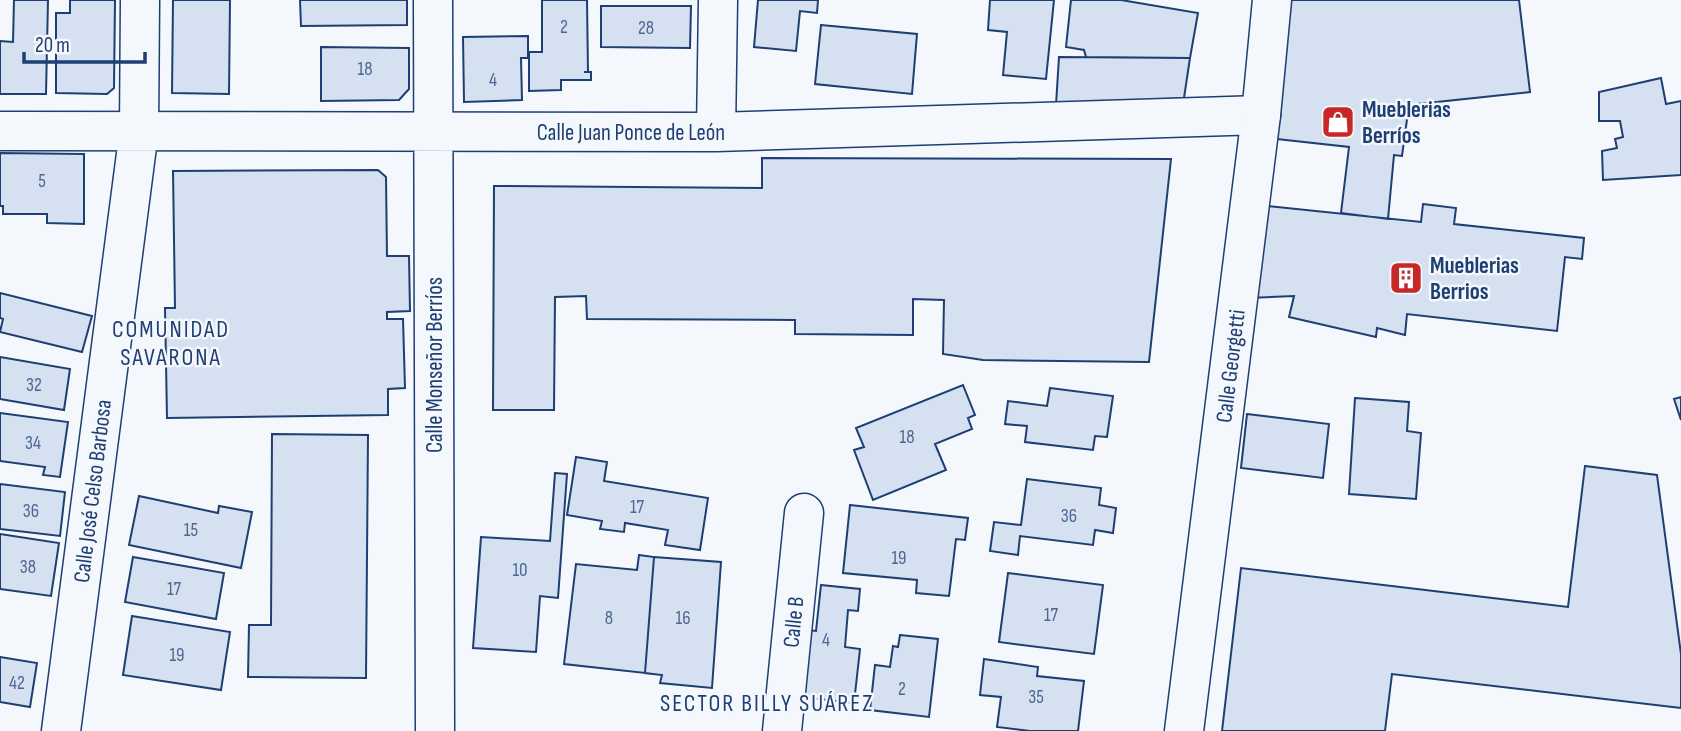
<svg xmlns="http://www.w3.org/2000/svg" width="1681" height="731" viewBox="0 0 1681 731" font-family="'Sofia Sans Condensed',sans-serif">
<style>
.building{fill:#d5e0f0;stroke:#1d3f73;stroke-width:2}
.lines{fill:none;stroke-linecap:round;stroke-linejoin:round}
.minor-casing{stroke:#1d3f73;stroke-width:41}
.major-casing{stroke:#1d3f73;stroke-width:41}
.minor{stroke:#f4f7fb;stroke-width:38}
.major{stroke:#f4f7fb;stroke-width:38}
.labels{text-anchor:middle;stroke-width:5;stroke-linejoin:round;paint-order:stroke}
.number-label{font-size:19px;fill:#4b6792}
.poi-label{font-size:23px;font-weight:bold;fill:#1d3f73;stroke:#f4f7fb;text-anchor:start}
.street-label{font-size:23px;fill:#1d3f73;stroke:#f4f7fb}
.neighbourhood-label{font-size:24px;letter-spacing:2px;fill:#1d3f73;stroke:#f4f7fb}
</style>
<rect width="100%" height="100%" fill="#f4f7fb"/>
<path class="building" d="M14,0H48L46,94H0V41L13,42Z
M70,0H115L114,88L107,94L56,93V13H70Z
M173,0H230L229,94L172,93Z
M300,0H407V25L301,26Z
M542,0H587L588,72H584H591V80H561V90L529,91V52H542Z
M758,0H818L817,13L800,11L796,51L754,47Z
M990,0H1054L1046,79L1003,75L1007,32L988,30Z
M1071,0H1121L1198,13L1190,58L1086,57L1084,50L1066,47Z
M1282,0H1519L1530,92L1409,105L1402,156L1394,155L1388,219L1341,213L1349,147L1267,138Z
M601,6H691L690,48L601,47Z
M821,25L917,34L912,94L815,84Z
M528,36V58H521L522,100L464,102L463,37Z
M321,47L409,48V89L399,100L321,101Z
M1059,57L1190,58L1184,98L1056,105Z
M1661,78L1666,104L1681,101V175L1603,180L1602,151L1617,148L1615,139L1623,137L1620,121H1599V92Z
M0,153L84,154V224L47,223V214H3V206H0Z
M762,158L1171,159L1149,362L983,360L943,354L944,300L913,299V335L795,334V320L587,319L586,296L555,297L554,410H493L494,186L762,188Z
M378,170L386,177L387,256H409L410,311L387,312V319H403L405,388L388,389V415L167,418L165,308H175L173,171Z
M1423,204L1456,208L1454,224L1584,238L1582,259L1565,257L1557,331L1407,314L1405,335L1377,328L1376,337L1289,317L1294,296L1248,298L1258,205L1421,222Z
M0,293L92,316L82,352L0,332L3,319L0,318Z
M0,357L70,369L64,410L0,399Z
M963,385L975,415L968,418L972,429L935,444L946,470L873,500L854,450L864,447L856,428Z
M1050,388L1113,396L1107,437L1095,436L1093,450L1025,442L1027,426L1005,424L1008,401L1047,406Z
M1681,397V420L1674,399Z
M1355,398L1409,402L1407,431L1421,433L1416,499L1349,494Z
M0,413L68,422L60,477L43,475L45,467L0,461Z
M1247,414L1329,424L1323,478L1241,468Z
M272,434L368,435L366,678L248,677L249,625H271Z
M576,457L607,462L604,481L708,498L700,550L665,545L668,530L625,523L624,532L600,529L602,521L567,515Z
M1585,466L1657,475L1681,654V708L1392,674L1385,731H1222L1241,568L1568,607Z
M555,473L567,474L558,598L540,596L536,652L473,648L481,537L550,541Z
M1027,479L1101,488L1099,505L1116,508L1113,533L1095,530L1093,545L1020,536L1018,555L990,551L994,522L1021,525Z
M0,484L65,492L60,536L0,529Z
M139,496L218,513L219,506L252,512L241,568L129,545Z
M850,505L968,518L965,540L956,539L949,596L916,593L917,580L843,573Z
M0,534L59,543L51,596L0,589Z
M639,555L654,557L645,673L564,664L576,564L637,570Z
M133,557L224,573L216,619L125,602Z
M654,557L721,562L712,688L660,683L662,675L645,673Z
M1008,573L1103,585L1094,654L999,642Z
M821,585L860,589L858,611L848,610L845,647L860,649L854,703L801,697L808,630L816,631Z
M132,616L230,632L221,690L123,675Z
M900,635L938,639L929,717L870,710L875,665L890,667L893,646L898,647Z
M0,657L37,663L30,707L0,702Z
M984,659L1038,667L1037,676L1084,681L1078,731H1030L997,727L1001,697L980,695Z"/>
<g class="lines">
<defs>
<path id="minor" d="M433,0L435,731
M0,131L716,132L1261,115
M716,132L718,0
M61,731L139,131L140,0
M782,731L804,513"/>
<path id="major" d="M1184,731L1261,115L1272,0"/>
</defs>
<use href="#minor" class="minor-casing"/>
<use href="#major" class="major-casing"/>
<use href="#minor" class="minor"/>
<use href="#major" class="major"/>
</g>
<defs>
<symbol id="shop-square" viewBox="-11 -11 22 22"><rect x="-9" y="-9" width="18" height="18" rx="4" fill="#c62828" stroke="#f4f7fb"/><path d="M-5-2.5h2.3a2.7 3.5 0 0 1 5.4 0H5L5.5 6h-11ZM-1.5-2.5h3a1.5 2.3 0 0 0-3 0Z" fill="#fff"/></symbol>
<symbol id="building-square" viewBox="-11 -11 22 22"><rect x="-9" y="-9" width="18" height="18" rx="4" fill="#c62828" stroke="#f4f7fb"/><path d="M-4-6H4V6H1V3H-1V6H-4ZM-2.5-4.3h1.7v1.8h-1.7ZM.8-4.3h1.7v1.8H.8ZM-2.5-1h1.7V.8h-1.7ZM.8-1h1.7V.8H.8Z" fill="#fff"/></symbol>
</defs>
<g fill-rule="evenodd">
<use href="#shop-square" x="1319" y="103" width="38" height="38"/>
<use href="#building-square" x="1387" y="259" width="38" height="38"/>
</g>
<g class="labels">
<g class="number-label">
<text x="564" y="33">2</text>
<text x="646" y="34">28</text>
<text x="365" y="75">18</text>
<text x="493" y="86">4</text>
<text x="42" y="187">5</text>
<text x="34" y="391">32</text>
<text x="907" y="443">18</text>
<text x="33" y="449">34</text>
<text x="637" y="513">17</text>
<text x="31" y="517">36</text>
<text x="1069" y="522">36</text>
<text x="191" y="536">15</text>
<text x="899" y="564">19</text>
<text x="28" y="573">38</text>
<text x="520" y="576">10</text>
<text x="174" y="595">17</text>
<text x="1051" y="621">17</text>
<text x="609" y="624">8</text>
<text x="683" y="624">16</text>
<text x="826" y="646">4</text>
<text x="177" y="661">19</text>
<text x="17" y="689">42</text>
<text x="902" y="695">2</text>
<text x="1036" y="703">35</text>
</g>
<g class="poi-label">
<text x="1362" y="117">Mueblerias<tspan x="1362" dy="26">Berríos</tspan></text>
<text x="1430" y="273">Mueblerias<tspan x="1430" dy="26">Berrios</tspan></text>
</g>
<g class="street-label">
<text x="631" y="140">Calle Juan Ponce de León</text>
<text transform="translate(434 365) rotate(-90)" y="8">Calle Monseñor Berríos</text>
<text transform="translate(1230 366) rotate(-83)" y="8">Calle Georgetti</text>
<text transform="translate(92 491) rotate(-83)" y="8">Calle José Celso Barbosa</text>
<text transform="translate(793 622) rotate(-84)" y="8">Calle B</text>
</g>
<g class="neighbourhood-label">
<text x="171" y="337">COMUNIDAD<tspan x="171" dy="28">SAVARONA</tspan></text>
<text x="767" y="711">SECTOR BILLY SUÁREZ</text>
</g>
</g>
<path d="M24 52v10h121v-10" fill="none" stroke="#1d3f73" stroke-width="3.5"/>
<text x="35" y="52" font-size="21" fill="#1d3f73" stroke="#f4f7fb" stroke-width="5" paint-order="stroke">20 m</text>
</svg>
